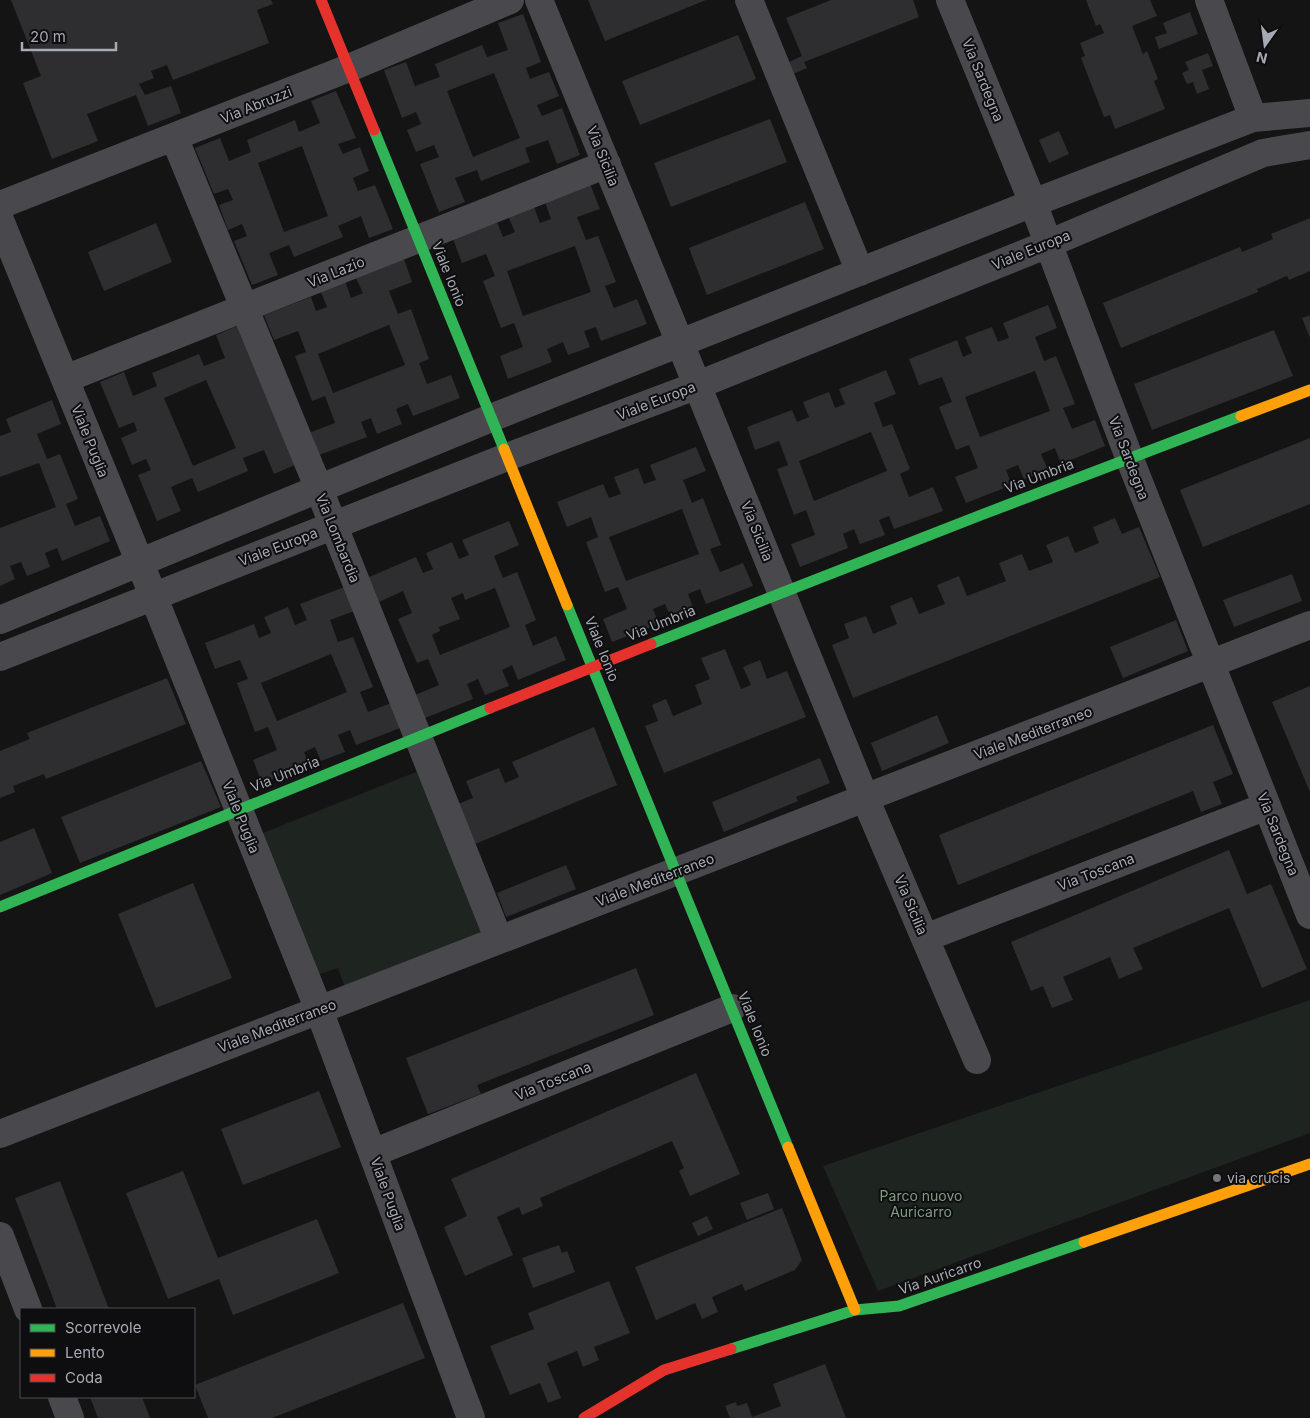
<svg xmlns="http://www.w3.org/2000/svg" width="1310" height="1418" viewBox="0 0 1310 1418" font-family="Inter,sans-serif">
<style>
.green{fill:#1e241f}
.building{fill:#2e2e30;fill-rule:evenodd}
.lines{fill:none;stroke-linecap:round;stroke-linejoin:round}
.street{stroke:#49494d;stroke-width:28}
.fast{stroke:#30b455;stroke-width:11}
.slow{stroke:#ff9f0a;stroke-width:11}
.jam{stroke:#e5322d;stroke-width:11}
.poi-dot{fill:#74767b;stroke:#0e0e10;stroke-width:2}
.labels{text-anchor:middle;stroke-width:4;stroke-linejoin:round;paint-order:stroke}
.street-label{font-size:14px;fill:#a7aab3;stroke:#0e0e10}
.poi-label{font-size:14px;fill:#a7aab3;stroke:#0e0e10;text-anchor:start}
.park-label{font-size:14px;fill:#809c83;stroke:#0e0e10}
</style>
<rect width="100%" height="100%" fill="#141414"/>
<path class="green" d="M426,768L492,937L346,991L338,968L313,976L253,837Z
M1310,1000V1133L878,1291L823,1166Z"/>
<path class="building" d="M11,0H271L273,4L257,10L269,43L173,80L167,65L151,71L154,78L139,84L145,95L171,86L181,113L148,126L136,95L87,114L98,141L52,159L23,83L41,76Z
M588,0H706L605,41Z
M831,0H913L919,17L804,62L807,68L793,74L789,62L802,56L786,18Z
M1086,0H1150L1157,16L1132,26L1143,54L1147,51L1158,79L1154,81L1165,109L1115,129L1110,115L1104,117L1081,58L1085,56L1080,43L1104,33L1100,24L1096,26Z
M1190,12L1198,34L1159,49L1155,37L1167,33L1163,23Z
M523,14L541,62L526,68L530,79L549,72L559,96L537,105L542,116L562,108L580,155L557,164L548,140L525,148L530,162L481,181L477,170L455,178L465,202L439,212L420,164L439,157L434,145L416,152L407,130L421,124L416,112L402,118L384,70L406,62L415,86L440,77L435,64L482,45L487,57L508,50L498,23ZM494,73L520,138L473,157L447,91Z
M738,35L756,79L640,125L622,81Z
M1208,53L1213,66L1202,70L1209,89L1197,94L1193,82L1187,84L1182,73L1189,70L1185,62Z
M336,91L356,138L338,144L343,154L360,147L369,171L353,178L358,191L375,185L393,229L369,238L361,216L338,226L343,237L294,257L289,245L269,253L278,275L252,285L234,241L247,236L242,224L228,230L219,205L233,200L228,189L214,194L195,148L220,138L229,161L251,152L247,140L295,120L299,132L320,123L311,101ZM302,146L328,216L284,232L258,163Z
M770,119L787,162L671,207L654,163Z
M1059,131L1069,154L1049,163L1039,140Z
M590,184L600,209L577,217L586,240L598,236L616,282L605,286L614,308L637,299L647,324L601,341L596,327L584,331L590,347L568,355L563,342L547,349L552,362L508,379L500,356L523,347L514,323L501,328L483,281L495,276L486,254L462,263L453,239L497,222L503,237L515,232L508,216L534,207L540,223L551,219L545,202ZM575,246L591,292L523,316L507,271Z
M805,202L824,249L707,295L689,248Z
M1310,218V271L1289,280L1287,276L1257,289L1258,292L1121,348L1103,303L1240,247L1242,252L1273,239L1271,234Z
M156,223L172,262L104,291L88,252Z
M404,259L412,282L389,291L398,314L411,309L429,359L419,363L427,384L451,375L460,398L413,416L408,404L396,409L402,424L377,434L371,418L361,422L367,437L319,455L311,432L335,423L325,396L312,401L295,356L306,352L298,331L274,340L264,315L311,297L316,311L327,307L320,290L345,281L351,298L363,293L356,278ZM389,325L405,365L333,393L318,354Z
M1048,305L1057,328L1035,337L1044,361L1056,356L1075,404L1063,408L1072,429L1095,420L1105,446L1061,464L1055,448L1041,454L1048,470L1024,479L1018,465L1006,470L1012,485L966,503L955,477L978,468L969,445L956,450L939,407L952,402L942,377L919,385L909,359L957,340L963,357L972,353L965,337L992,327L998,342L1009,338L1003,323ZM1035,371L1050,411L980,437L965,397Z
M1310,315V338L1302,318Z
M240,325L297,464L274,474L264,450L243,458L248,471L198,492L192,478L171,487L181,511L157,521L138,475L151,470L146,459L132,465L121,438L137,431L134,422L119,428L100,382L124,372L133,396L157,386L152,373L199,354L204,366L225,358L216,335ZM206,380L236,448L193,466L164,398Z
M1274,330L1293,376L1152,430L1134,384Z
M886,370L896,394L874,403L883,427L892,424L910,469L900,474L909,497L933,487L943,511L894,529L889,516L879,520L885,535L860,544L854,529L843,534L848,548L800,567L791,544L815,535L806,510L794,515L777,469L788,465L779,441L755,450L747,427L792,410L797,422L809,417L803,402L829,392L835,408L845,404L839,389ZM871,432L887,471L814,501L799,461Z
M52,400L61,424L37,434L47,459L60,454L78,499L66,504L75,526L100,516L110,541L62,561L57,548L45,553L50,567L27,576L21,562L10,566L15,579L0,586V528L56,507L39,463L0,477V436L11,432L6,419Z
M1310,438V504L1203,547L1180,490Z
M696,447L706,471L683,480L692,503L703,498L721,545L710,549L720,572L743,563L753,586L706,604L700,589L688,594L695,612L672,620L665,604L653,609L659,624L612,642L603,619L627,609L618,587L605,592L586,542L598,537L591,517L567,527L557,502L603,484L609,498L621,494L614,477L638,468L644,484L656,480L650,465ZM682,509L699,554L626,581L609,537Z
M1115,518L1122,534L1139,527L1160,577L853,698L832,645L849,638L844,624L866,616L873,634L897,624L890,606L912,597L919,614L945,604L937,585L959,576L967,596L1006,581L999,563L1022,554L1029,571L1053,562L1046,545L1068,536L1075,553L1099,543L1093,527Z
M509,521L519,545L494,556L503,578L517,572L536,620L525,625L533,646L556,636L566,660L518,680L512,665L502,670L509,686L485,695L478,679L467,684L473,699L425,718L415,695L439,685L428,659L417,663L398,619L412,613L403,591L379,602L369,577L416,557L423,573L433,569L426,553L452,542L459,559L469,555L462,540ZM495,588L510,627L440,655L432,635L440,631L439,627L460,619L451,598L463,593L465,600Z
M1292,574L1302,601L1234,627L1223,600Z
M347,586L357,610L330,620L338,642L353,637L373,687L360,692L368,712L394,702L403,727L356,745L350,730L338,735L345,752L321,761L315,747L304,752L309,765L262,783L253,760L277,750L268,727L255,732L237,683L248,679L240,660L215,669L205,643L254,624L259,638L271,633L264,617L288,607L295,625L307,620L300,604ZM331,654L347,692L277,721L261,683Z
M1176,620L1188,651L1123,678L1110,647Z
M725,649L741,689L751,685L743,667L760,660L767,679L787,671L806,717L664,773L645,726L658,721L652,705L666,699L673,716L702,704L695,685L710,679L701,658Z
M167,678L186,724L46,779L44,774L13,786L15,792L0,798V751L30,739L27,733Z
M1310,686V792L1272,702Z
M937,715L949,743L882,771L871,743Z
M1213,725L1233,774L1213,782L1222,804L1201,812L1193,791L958,885L939,835Z
M594,727L617,785L475,844L458,804L473,798L466,781L499,768L505,783L519,777L512,762Z
M820,758L830,783L796,797L798,801L724,832L712,802Z
M201,761L221,807L80,863L61,817Z
M34,828L52,873L0,895V842Z
M1229,850L1247,894L1271,884L1307,969L1262,988L1229,908L1133,948L1143,969L1119,979L1110,957L1063,977L1073,1000L1052,1008L1043,986L1031,991L1011,942Z
M566,865L576,889L506,917L497,893Z
M193,883L232,978L156,1008L118,914Z
M636,968L654,1015L477,1085L481,1094L428,1114L406,1058Z
M696,1073L740,1174L690,1196L679,1171L684,1168L672,1141L540,1198L543,1206L522,1215L519,1207L497,1217L513,1255L465,1276L444,1227L467,1216L451,1179Z
M319,1091L341,1147L243,1185L221,1129Z
M183,1171L218,1258L317,1219L339,1273L233,1315L219,1279L168,1299L126,1193Z
M60,1181L109,1309H57L15,1198Z
M768,1193L774,1209L747,1220L740,1203Z
M782,1208L802,1260L795,1270L745,1291L742,1284L712,1297L718,1312L702,1319L695,1303L656,1320L635,1267Z
M707,1216L713,1229L698,1236L692,1223Z
M559,1245L562,1253L567,1251L575,1272L533,1288L522,1258Z
M609,1281L630,1333L594,1347L599,1360L583,1367L577,1351L547,1363L561,1398L548,1403L540,1383L510,1395L490,1346L534,1329L528,1313Z
M403,1303L425,1358L272,1418H208L195,1385Z
M825,1364L846,1418H730L725,1406L736,1402L737,1406L747,1403L752,1417L781,1406L773,1384Z
M90,1397H142L150,1418H98Z"/>
<g class="lines">
<path class="street" d="M539,0L680,343L865,798L977,1060
M749,0L860,272
M950,0L1033,203L1129,457L1310,915
M1209,0L1253,118
M174,137L319,489L499,940
M0,205L349,68L510,0
M0,220L140,563L319,1010L471,1418
M65,379L607,164
M0,620L491,418L1033,203L1253,118L1310,113
M0,657L507,457L698,385L1048,244L1263,153L1310,145
M925,938L1267,806
M0,1134L1310,625
M373,1153L732,1008
M0,1236L28,1309
M62,1397L70,1418"/>
<path class="fast" d="M374,130L504,449
M567,605L788,1147
M651,644L981,515L1241,416
M0,907L490,708
M731,1349L855,1310L899,1306L1084,1242"/>
<path class="slow" d="M1241,416L1310,390
M504,449L567,605
M788,1147L855,1310
M1084,1242L1310,1164"/>
<path class="jam" d="M321,0L374,130
M490,708L651,644
M584,1418L664,1370L731,1349"/>
</g>
<circle class="poi-dot" cx="1217" cy="1178" r="5"/>
<g class="labels">
<g class="street-label">
<text transform="translate(983 80) rotate(68)" y="5">Via Sardegna</text>
<text transform="translate(256 105) rotate(-22)" y="5">Via Abruzzi</text>
<text transform="translate(603 156) rotate(68)" y="5">Via Sicilia</text>
<text transform="translate(1031 250) rotate(-22)" y="5">Viale Europa</text>
<text transform="translate(336 272) rotate(-22)" y="5">Via Lazio</text>
<text transform="translate(449 274) rotate(68)" y="5">Viale Ionio</text>
<text transform="translate(656 401) rotate(-21)" y="5">Viale Europa</text>
<text transform="translate(90 441) rotate(68)" y="5">Viale Puglia</text>
<text transform="translate(1129 458) rotate(69)" y="5">Via Sardegna</text>
<text transform="translate(1039 476) rotate(-21)" y="5">Via Umbria</text>
<text transform="translate(757 531) rotate(68)" y="5">Via Sicilia</text>
<text transform="translate(338 538) rotate(68)" y="5">Via Lombardia</text>
<text transform="translate(278 547) rotate(-21)" y="5">Viale Europa</text>
<text transform="translate(661 623) rotate(-22)" y="5">Via Umbria</text>
<text transform="translate(602 649) rotate(68)" y="5">Viale Ionio</text>
<text transform="translate(1033 733) rotate(-21)" y="5">Viale Mediterraneo</text>
<text transform="translate(285 774) rotate(-22)" y="5">Via Umbria</text>
<text transform="translate(241 817) rotate(68)" y="5">Viale Puglia</text>
<text transform="translate(1278 834) rotate(68)" y="5">Via Sardegna</text>
<text transform="translate(1096 872) rotate(-21)" y="5">Via Toscana</text>
<text transform="translate(655 880) rotate(-21)" y="5">Viale Mediterraneo</text>
<text transform="translate(911 905) rotate(67)" y="5">Via Sicilia</text>
<text transform="translate(755 1024) rotate(68)" y="5">Viale Ionio</text>
<text transform="translate(277 1026) rotate(-21)" y="5">Viale Mediterraneo</text>
<text transform="translate(553 1081) rotate(-22)" y="5">Via Toscana</text>
<text transform="translate(388 1194) rotate(70)" y="5">Viale Puglia</text>
<text transform="translate(940 1276) rotate(-19)" y="5">Via Auricarro</text>
</g>
<g class="poi-label">
<text x="1227" y="1183">via crucis</text>
</g>
<g class="park-label">
<text x="921" y="1201">Parco nuovo<tspan x="921" dy="16">Auricarro</tspan></text>
</g>
</g>
<rect x="20" y="1308" width="175" height="90" fill="#0e0e10" stroke="#4b4c51"/>
<rect x="30" y="1324" width="25" height="8" fill="#30b455" stroke="#4b4c51"/>
<text x="65" y="1333" font-size="15" fill="#a7aab3">Scorrevole</text>
<rect x="30" y="1349" width="25" height="8" fill="#ff9f0a" stroke="#4b4c51"/>
<text x="65" y="1358" font-size="15" fill="#a7aab3">Lento</text>
<rect x="30" y="1374" width="25" height="8" fill="#e5322d" stroke="#4b4c51"/>
<text x="65" y="1383" font-size="15" fill="#a7aab3">Coda</text>
<g transform="translate(1265 45) rotate(194)" stroke="#0e0e10" stroke-width="4" paint-order="stroke">
<path d="M0-4L9 19L0 12L-9 19Z" fill="#a7aab3"/>
<text y="-8" font-size="14" font-weight="bold" text-anchor="middle" fill="#a7aab3">N</text>
</g>
<path d="M22 42v8h94v-8" fill="none" stroke="#a7aab3" stroke-width="2.5"/>
<text x="30" y="42" font-size="15" fill="#a7aab3" stroke="#0e0e10" stroke-width="4" paint-order="stroke">20 m</text>
</svg>
